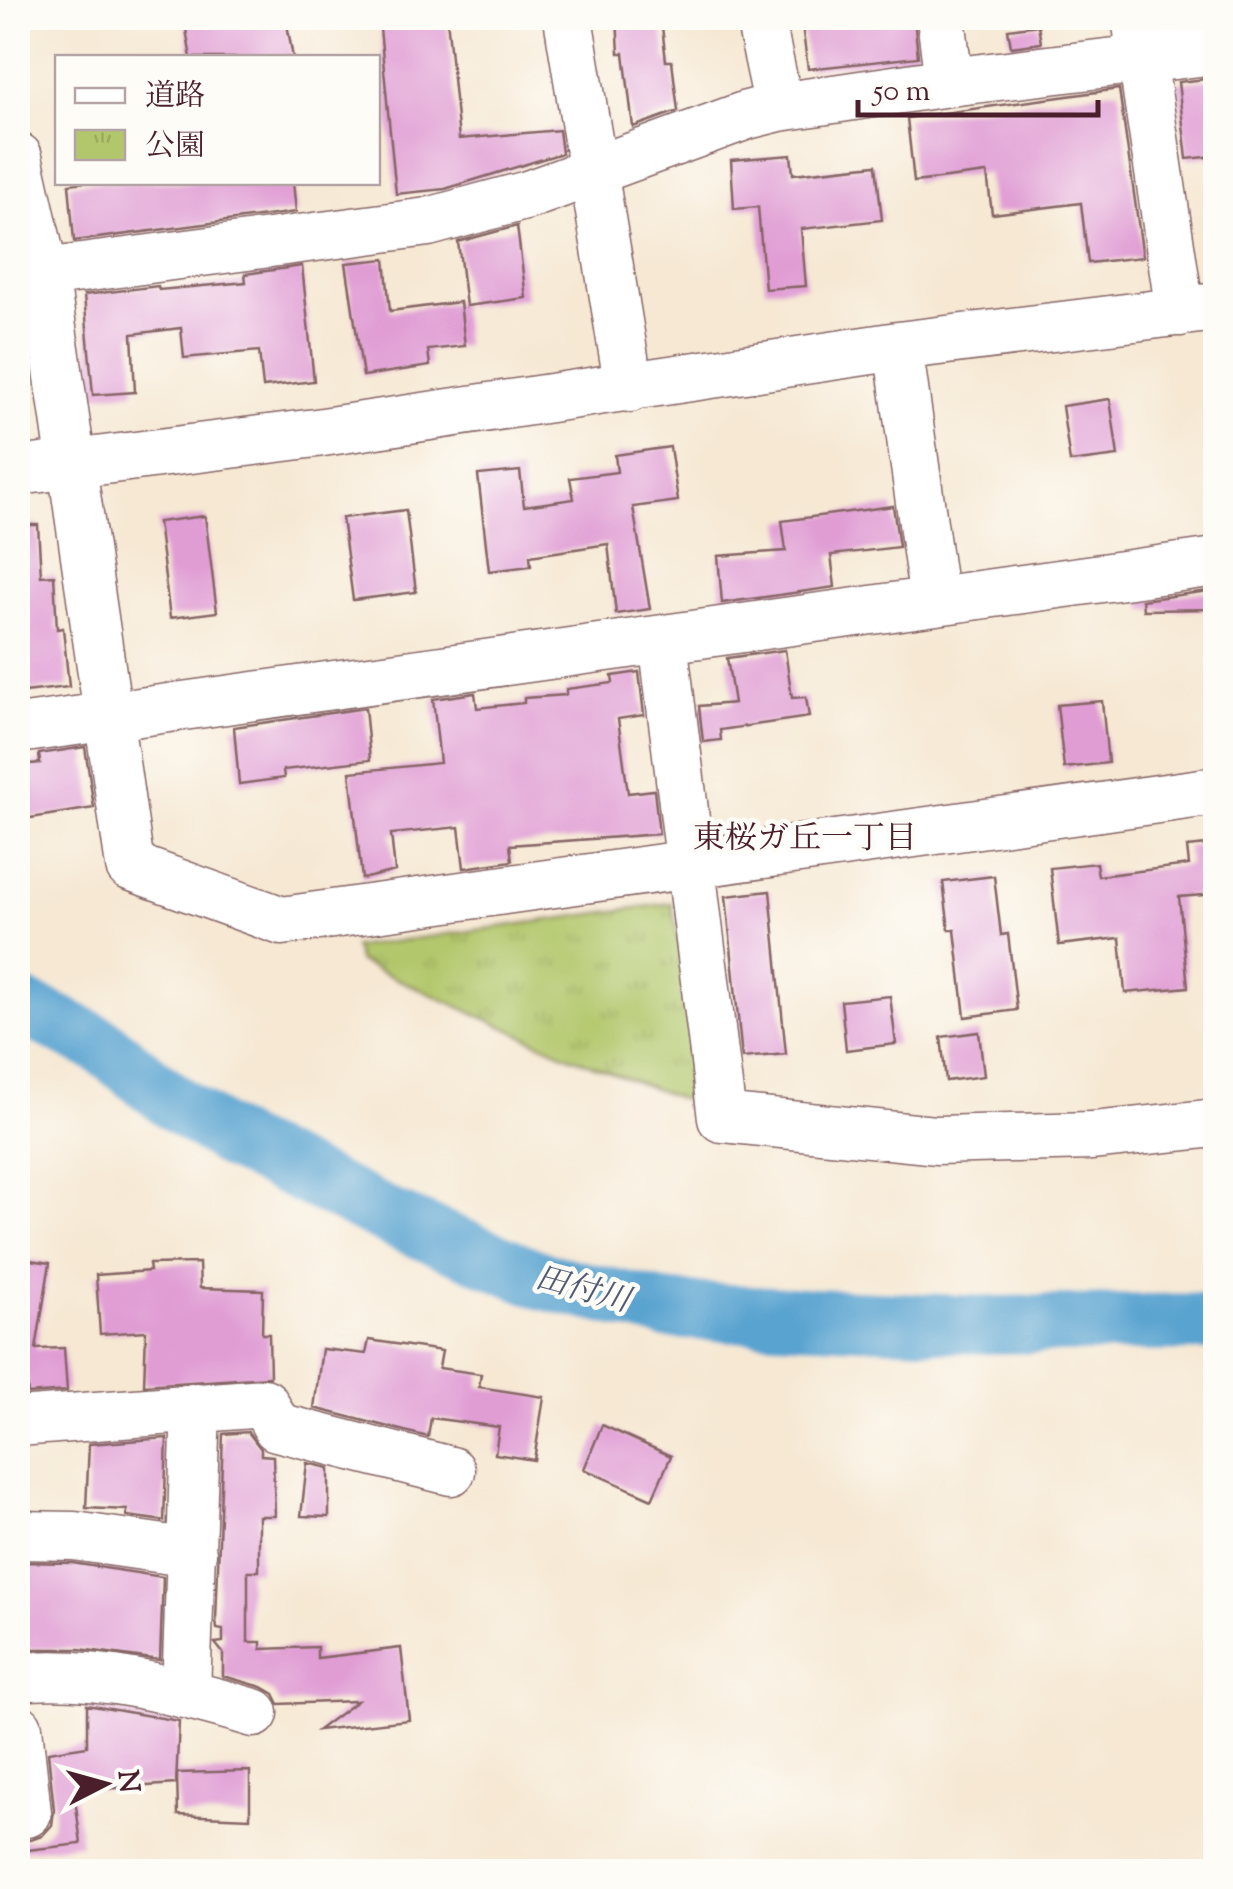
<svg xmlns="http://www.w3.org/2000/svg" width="1233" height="1889" viewBox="0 0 1233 1889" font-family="'Sorts Mill Goudy','Noto Serif JP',serif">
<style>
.park{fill:url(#park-tufts);stroke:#7e734c;stroke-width:2.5}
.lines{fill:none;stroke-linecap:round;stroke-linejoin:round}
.river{stroke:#58a3d0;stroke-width:58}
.building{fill:#e09dd4}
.minor-casing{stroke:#866566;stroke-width:51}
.minor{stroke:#fff;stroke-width:48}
.labels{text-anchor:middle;stroke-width:9;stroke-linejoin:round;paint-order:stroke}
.neighbourhood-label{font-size:32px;fill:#4a1f2b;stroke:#fdfcf7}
.water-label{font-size:32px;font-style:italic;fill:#505a75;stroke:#fdfcf7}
</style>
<defs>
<pattern id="park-tufts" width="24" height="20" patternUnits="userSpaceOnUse" patternTransform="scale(2.5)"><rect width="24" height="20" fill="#b2c76c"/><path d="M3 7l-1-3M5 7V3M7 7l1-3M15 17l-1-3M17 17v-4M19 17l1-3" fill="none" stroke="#9baa5e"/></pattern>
</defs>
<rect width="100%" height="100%" fill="#fdfcf7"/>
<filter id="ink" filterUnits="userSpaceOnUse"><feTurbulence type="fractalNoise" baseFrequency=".01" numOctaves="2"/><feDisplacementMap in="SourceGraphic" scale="20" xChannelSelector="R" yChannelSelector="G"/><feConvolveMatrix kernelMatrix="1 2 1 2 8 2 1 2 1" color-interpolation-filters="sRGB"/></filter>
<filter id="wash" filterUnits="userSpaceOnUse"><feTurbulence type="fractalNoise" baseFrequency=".0048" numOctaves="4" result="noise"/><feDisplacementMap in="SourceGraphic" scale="40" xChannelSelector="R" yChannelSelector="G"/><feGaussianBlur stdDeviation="2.25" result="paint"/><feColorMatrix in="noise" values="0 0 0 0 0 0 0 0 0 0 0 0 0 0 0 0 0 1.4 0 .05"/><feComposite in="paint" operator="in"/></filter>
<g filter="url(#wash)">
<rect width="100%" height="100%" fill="#f6e8d3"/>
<path class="park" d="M672,903L706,1109L564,1054L359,962L354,947Z"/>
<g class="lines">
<path class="river" d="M18,1007L46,1018L101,1045L179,1106L234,1142L393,1219L544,1281L667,1310L985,1325L1216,1322"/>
</g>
<g id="blocks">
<path class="building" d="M184,18H286L293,58H191Z
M379,18H447L459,139L559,130L562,153L445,189L396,194Z
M617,18H661L666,61H672L678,111L633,127L624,53H619Z
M801,18H914L918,57L808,69Z
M1038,25L1041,43L1011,47L1008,29Z
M1216,78V156L1187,159L1178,82Z
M1119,89L1143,257L1088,263L1081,203L992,214L987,173L914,182L907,118Z
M791,155L793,174L876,165L882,220L801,229L806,286L765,289L758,207L734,209L731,160Z
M86,182H293L296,212L74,241L69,184Z
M517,226L526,298L466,306L458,242Z
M385,259L390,311L460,302L465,346L428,350L430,366L363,376L346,263Z
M302,266L314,381L263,387L259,351L184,358L181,328L132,334L135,392L93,395L84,295L158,286L159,290L246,282L245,274Z
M1110,399L1118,456L1070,462L1062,406Z
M670,447L678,501L633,507L650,609L616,614L608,544L530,556L531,566L489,571L478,475L520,471L524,506L574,499L570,478L617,472L615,455Z
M893,506L899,547L831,555L835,587L722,603L718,556L786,551L782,521Z
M406,510L416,592L353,600L342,518Z
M205,516L217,612L170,618L158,522Z
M18,525H38L41,576L54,575L57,629L63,628L69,687L24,692L18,639Z
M1216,590V609L1143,610L1142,600Z
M785,650L792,698L806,697L809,717L720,730L721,740L703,742L699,706L734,703L727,658Z
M639,672L644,715L618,719L628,793L654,790L659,834L510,845L512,861L464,868L459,827L391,834L395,871L362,879L350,772L440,763L433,699L475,693L477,708L524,703V698L566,695V689L613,683L612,676Z
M1102,701L1108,763L1064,768L1057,705Z
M365,708L370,760L283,770L284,778L239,784L234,727Z
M85,747L94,808L18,820V765L40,763L39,754Z
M1216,844V894L1179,897L1188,987L1125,993L1120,938L1059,945L1050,868L1096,863L1098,876L1189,865L1187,847Z
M994,876L1001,935L1008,934L1017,1010L965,1017L955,930H949L943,882Z
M770,891L786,1054L742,1058L726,896Z
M890,996L896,1044L846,1050L841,1001Z
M979,1032L984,1076L946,1081L941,1037Z
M18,1258L50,1263L36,1349L64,1348L67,1391L28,1394L26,1374L18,1373Z
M199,1263L200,1288L263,1290L262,1334H269L270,1377L144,1385L146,1331L100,1334L96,1275L150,1271L149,1264Z
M369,1340L442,1351L439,1368L481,1374L479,1387L544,1397L534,1460L495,1454L499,1427L431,1418L428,1437L314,1408L322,1349L366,1354Z
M602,1425L671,1456L652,1499L584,1469Z
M248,1432L261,1449V1455L273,1456L275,1516H259V1571H248V1642H261V1649L317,1647V1658L401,1648L409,1720L318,1730L357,1701L279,1704L274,1694L262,1687L223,1676V1653L215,1643L223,1642V1630L217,1629L216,1621L223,1434Z
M167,1438L164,1521L127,1516V1510L86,1508L89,1444Z
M307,1463L329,1468V1517L301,1516Z
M18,1562L72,1563L163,1577L160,1660L80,1649H19L22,1604L18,1603Z
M87,1705L179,1721L176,1784L74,1791L81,1844L18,1851V1839L31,1840L42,1836L52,1825L54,1810L48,1752L87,1746Z
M250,1771V1818L178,1815L177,1773Z"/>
</g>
</g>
<g filter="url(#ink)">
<use href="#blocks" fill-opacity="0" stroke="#866566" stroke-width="2.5"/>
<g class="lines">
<defs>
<path id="minor" d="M568,18L629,388
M760,18L779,107
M941,18L949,82
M1136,18L1180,312
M18,157L44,273L130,866L282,921L1216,791
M18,280L44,273L428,222L528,195L747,115L779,107L949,82L1216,50
M898,346L934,601
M18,471L316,433L898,346L1216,307
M663,641L722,1118L936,1140L1092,1136L1216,1123
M18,729L1216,562
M18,1422L264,1403L277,1427L451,1471
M18,1535L74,1536L192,1553
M18,1677C97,1669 179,1691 254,1713
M186,1693L196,1407
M18,1728L27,1813"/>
</defs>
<use href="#minor" class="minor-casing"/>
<use href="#minor" class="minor"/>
</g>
</g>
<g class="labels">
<g class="neighbourhood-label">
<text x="805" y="848">東桜ガ丘一丁目</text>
</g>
<g class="water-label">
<text transform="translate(583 1288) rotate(15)" y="11">田付川</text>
</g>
</g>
<rect width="1233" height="1889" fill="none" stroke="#fdfcf7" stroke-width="60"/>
<rect x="55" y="55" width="325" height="130" fill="#fdfcf7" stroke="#b5a4a5" stroke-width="2.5"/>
<rect x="75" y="88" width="50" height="15" fill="#ffffff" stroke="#b5a4a5" stroke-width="2.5"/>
<text x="145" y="105" font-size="30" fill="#4a1f2b">道路</text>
<rect x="75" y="130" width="50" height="30" fill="url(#park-tufts)" stroke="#b5a4a5" stroke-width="2.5"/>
<text x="145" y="155" font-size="30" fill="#4a1f2b">公園</text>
<g transform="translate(105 1784) rotate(84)" stroke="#fdfcf7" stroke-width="8" paint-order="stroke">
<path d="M0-8L18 38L0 25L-18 38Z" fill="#4a1f2b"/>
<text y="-15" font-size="28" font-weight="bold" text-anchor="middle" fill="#4a1f2b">N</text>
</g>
<path d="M858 100v15h240v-15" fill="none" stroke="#4a1f2b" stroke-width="5"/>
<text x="873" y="100" font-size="30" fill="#4a1f2b" stroke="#fdfcf7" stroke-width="8" paint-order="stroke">50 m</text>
</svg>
